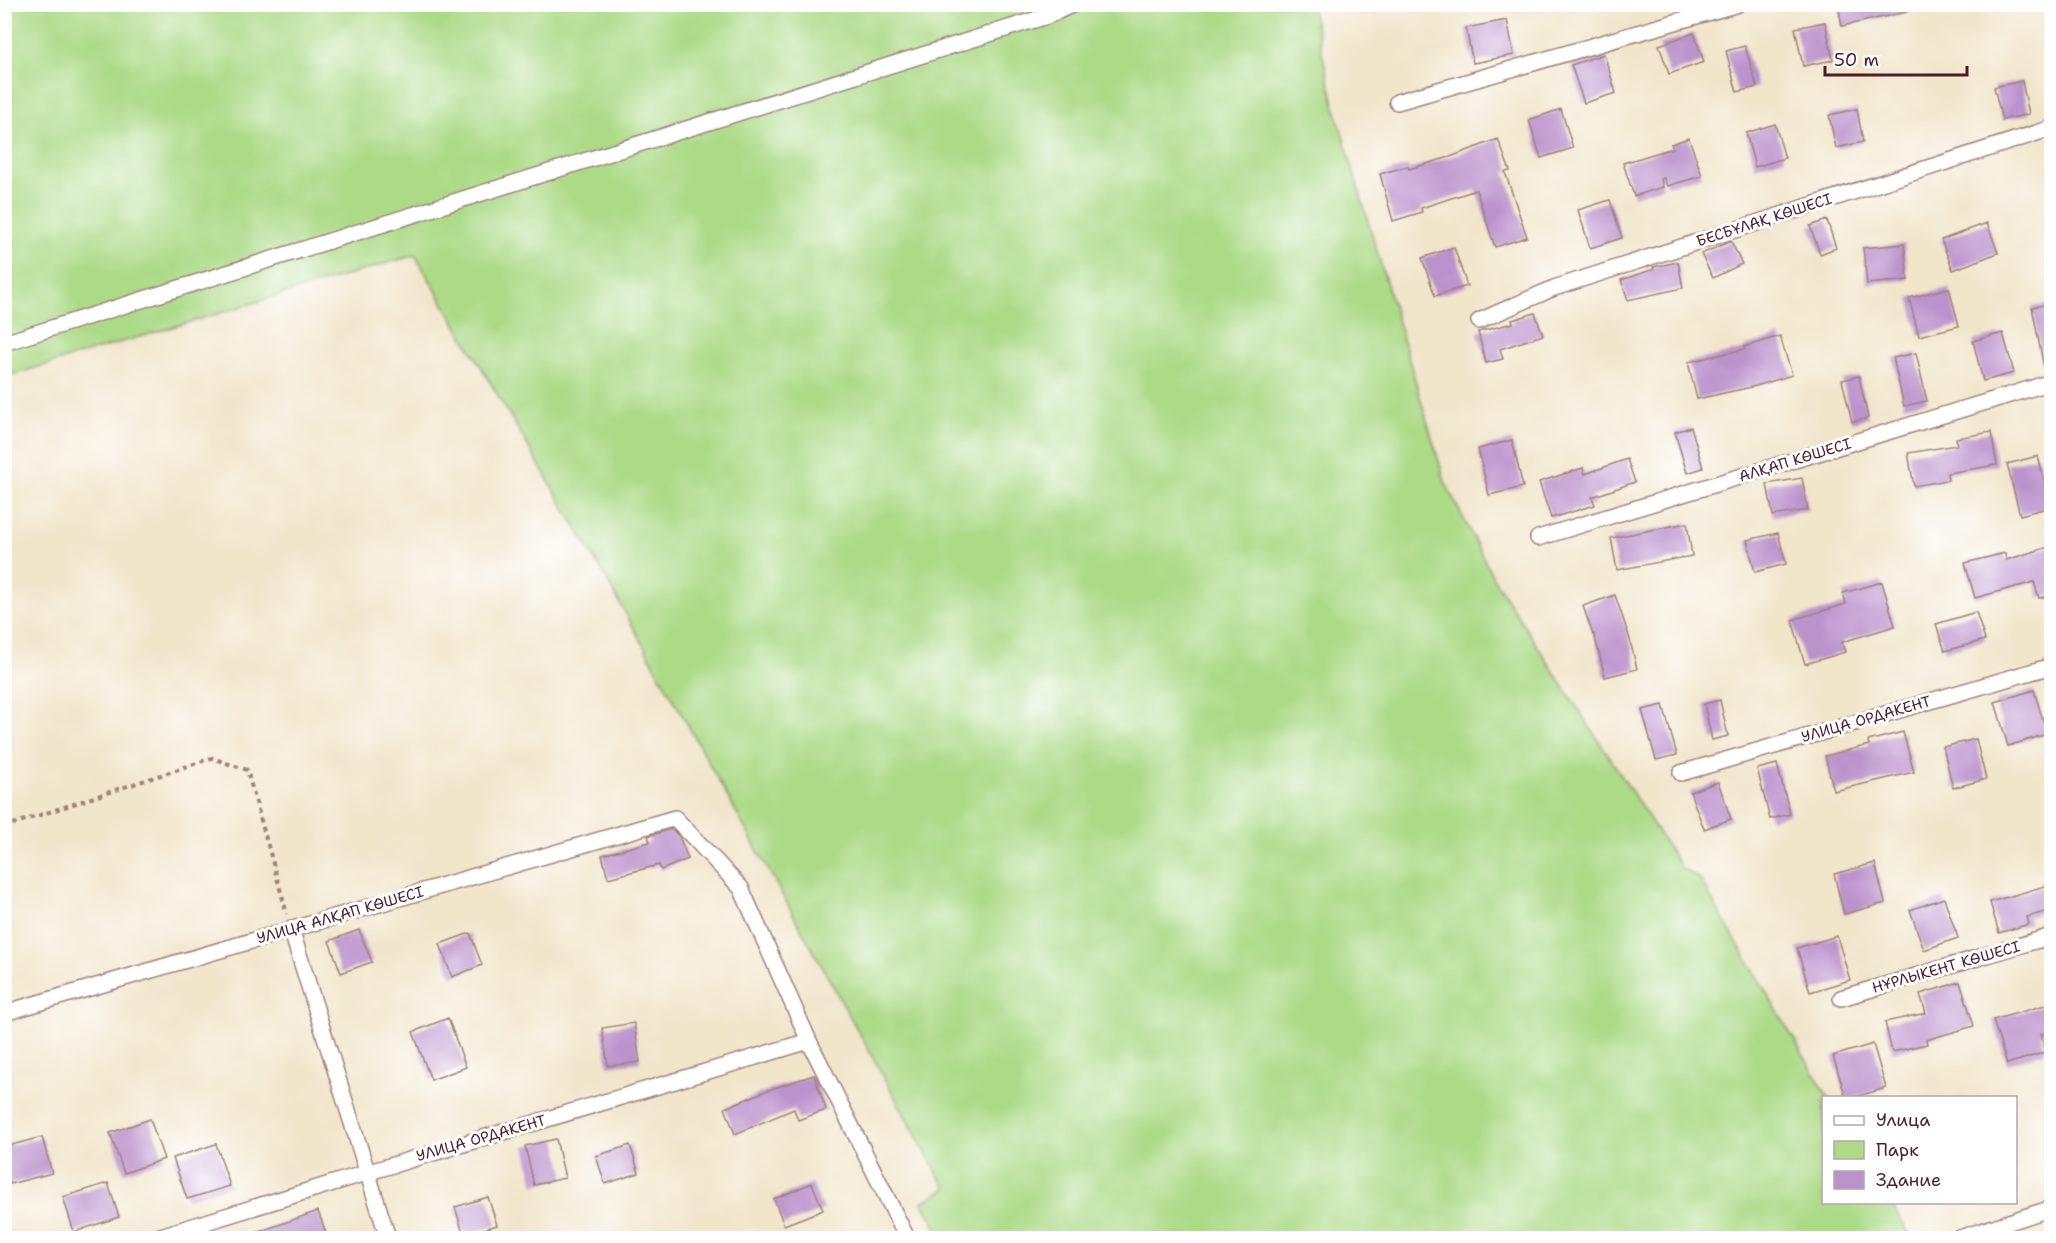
<svg xmlns="http://www.w3.org/2000/svg" width="2056" height="1243" viewBox="0 0 2056 1243" font-family="'Shantell Sans',sans-serif">
<style>
.green{fill:#acda87;stroke:#7b7c59;stroke-width:1.5}
.building{fill:#bb93cc}
.lines{fill:none;stroke-linecap:round;stroke-linejoin:round}
.street-casing{stroke:#9e827a;stroke-width:18}
.path{stroke:#9e827a;stroke-width:4;stroke-dasharray:4.5 4.5;stroke-linecap:butt}
.street{stroke:#fff;stroke-width:15}
.labels{text-anchor:middle;stroke-width:6;stroke-linejoin:round;paint-order:stroke}
.street-label{font-size:15px;fill:#4a1f2b;stroke:#fff}
</style>
<rect width="100%" height="100%" fill="#fff"/>
<filter id="ink" filterUnits="userSpaceOnUse"><feTurbulence type="fractalNoise" baseFrequency=".0167" numOctaves="2"/><feDisplacementMap in="SourceGraphic" scale="12" xChannelSelector="R" yChannelSelector="G"/><feConvolveMatrix kernelMatrix="1 2 1 2 8 2 1 2 1" color-interpolation-filters="sRGB"/></filter>
<filter id="wash" filterUnits="userSpaceOnUse"><feTurbulence type="fractalNoise" baseFrequency=".008" numOctaves="4" result="noise"/><feDisplacementMap in="SourceGraphic" scale="24" xChannelSelector="R" yChannelSelector="G"/><feGaussianBlur stdDeviation="1.35" result="paint"/><feColorMatrix in="noise" values="0 0 0 0 0 0 0 0 0 0 0 0 0 0 0 0 0 1.4 0 .05"/><feComposite in="paint" operator="in"/></filter>
<g filter="url(#wash)">
<rect width="100%" height="100%" fill="#f1e5ca"/>
<path class="green" d="M5,5H1311L1336,112L1445,482L1495,581L1682,869L1699,878L1828,1097L1824,1098V1202L1890,1203L1912,1238H943L922,1202L946,1189L603,573L415,255L5,377Z"/>
<g id="blocks">
<path class="building" d="M1838,4H1906L1907,12L1842,26Z
M1507,20L1514,55L1473,63L1466,28Z
M1825,22L1833,60L1803,66L1795,28Z
M1694,33L1704,62L1669,74L1659,45Z
M1745,46L1757,87L1737,92L1726,51Z
M1604,54L1616,93L1584,103L1571,65Z
M2022,81L2029,114L2002,120L1994,87Z
M1561,109L1573,148L1541,158L1529,120Z
M1857,109L1863,142L1836,148L1829,115Z
M1775,124L1785,158L1755,167L1746,133Z
M1689,138L1702,176L1667,186L1664,178L1661,179L1663,187L1634,196L1623,163L1673,148L1671,144Z
M1498,139L1510,171L1505,172L1527,237L1495,247L1476,190L1421,208L1422,212L1393,221L1380,174L1408,166L1409,169L1453,156Z
M1610,200L1622,238L1590,248L1578,210Z
M1827,220L1836,248L1820,254L1810,226Z
M1987,223L1998,253L1953,270L1941,240Z
M1731,241L1742,264L1713,278L1701,254Z
M1904,244L1908,280L1867,284L1863,248Z
M1454,247L1467,286L1435,296L1422,258Z
M1678,262L1683,288L1628,300L1621,280L1654,269L1653,267Z
M1949,288L1959,326L1919,336L1909,298Z
M2049,304L2052,316V367L2044,368L2032,307Z
M1535,313L1543,335L1500,349L1503,359L1486,363L1478,332L1513,323L1512,320Z
M2003,333L2014,373L1983,381L1973,341Z
M1780,336L1792,375L1756,386L1697,399L1688,362L1745,349L1744,347Z
M1916,353L1927,401L1904,406L1893,358Z
M1859,376L1868,418L1852,422L1842,380Z
M1691,427L1703,468L1687,473L1675,432Z
M1991,432L1997,465L1947,473L1948,480L1914,486L1908,453L1957,445L1956,438Z
M1512,440L1523,487L1489,495L1478,449Z
M2038,456L2051,507L2020,515L2007,464Z
M1627,459L1635,482L1592,497L1595,505L1551,518L1539,482L1583,468L1585,474Z
M1802,478L1808,510L1773,516L1767,484Z
M1687,523L1692,556L1617,570L1611,538Z
M1778,533L1786,564L1755,572L1747,540Z
M2052,546V595L2039,598L2034,582L1975,598L1965,563L2005,553L2006,560Z
M1882,582L1895,626L1842,642L1845,652L1805,664L1792,620L1846,604L1843,593Z
M1615,595L1629,636L1637,669L1605,677L1594,634L1593,635L1583,606Z
M1976,612L1985,640L1945,651L1936,624Z
M2034,690L2047,734L2008,746L1995,702Z
M1720,700L1728,736L1712,740L1704,704Z
M1663,705L1677,755L1656,760L1642,710Z
M1903,732L1914,772L1834,791L1825,756L1869,745L1868,741Z
M1976,739L1986,779L1953,788L1943,747Z
M1777,764L1790,814L1770,819L1757,769Z
M1718,782L1731,819L1704,829L1690,792Z
M672,829L679,836L688,859L661,870L659,865L608,878L602,855L650,842L648,836Z
M1875,863L1885,903L1844,914L1834,874Z
M2052,884V910L2027,917L2029,924L1999,933L1990,902Z
M1944,898L1958,938L1924,950L1910,910Z
M359,930L372,962L341,973L329,941Z
M470,933L482,965L452,977L440,944Z
M1837,936L1850,980L1810,992L1797,948Z
M1960,982L1974,1026L1926,1040L1927,1044L1892,1052L1885,1022L1926,1013L1920,994Z
M2052,1003V1032L2041,1034L2046,1052L2007,1064L1993,1020Z
M448,1018L466,1067L431,1080L413,1032Z
M634,1023L640,1062L608,1066L602,1028Z
M1873,1044L1886,1088L1852,1098H1846L1833,1056Z
M814,1075L826,1110L798,1120L794,1109L735,1134L725,1108L768,1090Z
M150,1119L164,1159L124,1173L110,1133Z
M42,1137L52,1173L10,1184L4,1162V1147Z
M556,1139L565,1178L534,1185L525,1146Z
M216,1144L230,1186L187,1199L173,1158Z
M630,1145L639,1173L605,1184L596,1156Z
M108,1183L119,1217L74,1232L63,1197Z
M812,1183L823,1210L784,1225L774,1199Z
M488,1197L497,1225L464,1236L455,1207Z
M318,1211L328,1239H247V1236Z"/>
</g>
</g>
<g filter="url(#ink)">
<use href="#blocks" fill-opacity="0" stroke="#9e827a" stroke-width="1.5"/>
<g class="lines">
<defs>
<path id="street" d="M1397,102L1738,4
M1479,321L1554,288L2052,128
M4,343L1047,16L1074,4
M1538,538L2052,382
M1681,773L2052,666
M291,929L388,1238
M1841,998L2052,936
M4,1013L675,818L741,888L809,1041L907,1238
M154,1238L366,1173L809,1041
M1960,1238L2052,1208"/>
</defs>
<use href="#street" class="street-casing"/>
<path class="path" d="M4,827L212,758L247,770L287,914"/>
<use href="#street" class="street"/>
</g>
</g>
<g class="labels">
<g class="street-label">
<text transform="translate(1764 220) rotate(-18)" y="5">БЕСБҰЛАҚ КӨШЕСІ</text>
<text transform="translate(1795 460) rotate(-17)" y="5">АЛҚАП КӨШЕСІ</text>
<text transform="translate(1866 719) rotate(-16)" y="5">УЛИЦА ОРДАКЕНТ</text>
<text transform="translate(340 915) rotate(-16)" y="5">УЛИЦА АЛҚАП КӨШЕСІ</text>
<text transform="translate(1946 967) rotate(-16)" y="5">НҰРЛЫКЕНТ КӨШЕСІ</text>
<text transform="translate(481 1138) rotate(-16)" y="5">УЛИЦА ОРДАКЕНТ</text>
</g>
</g>
<rect width="2056" height="1243" fill="none" stroke="#fff" stroke-width="24"/>
<rect x="1822" y="1096" width="195" height="108" fill="#ffffff" stroke="#b7a5aa" stroke-width="1.5"/>
<rect x="1834" y="1116" width="30" height="9" fill="#ffffff" stroke="#b7a5aa" stroke-width="1.5"/>
<text x="1876" y="1126" font-size="18" fill="#4a1f2b">Улица</text>
<rect x="1834" y="1141" width="30" height="18" fill="#acda87" stroke="#b7a5aa" stroke-width="1.5"/>
<text x="1876" y="1156" font-size="18" fill="#4a1f2b">Парк</text>
<rect x="1834" y="1171" width="30" height="18" fill="#bb93cc" stroke="#b7a5aa" stroke-width="1.5"/>
<text x="1876" y="1186" font-size="18" fill="#4a1f2b">Здание</text>
<path d="M1825 66v9h142v-9" fill="none" stroke="#4a1f2b" stroke-width="3"/>
<text x="1834" y="66" font-size="18" fill="#4a1f2b" stroke="#ffffff" stroke-width="4.5" paint-order="stroke">50 m</text>
</svg>
